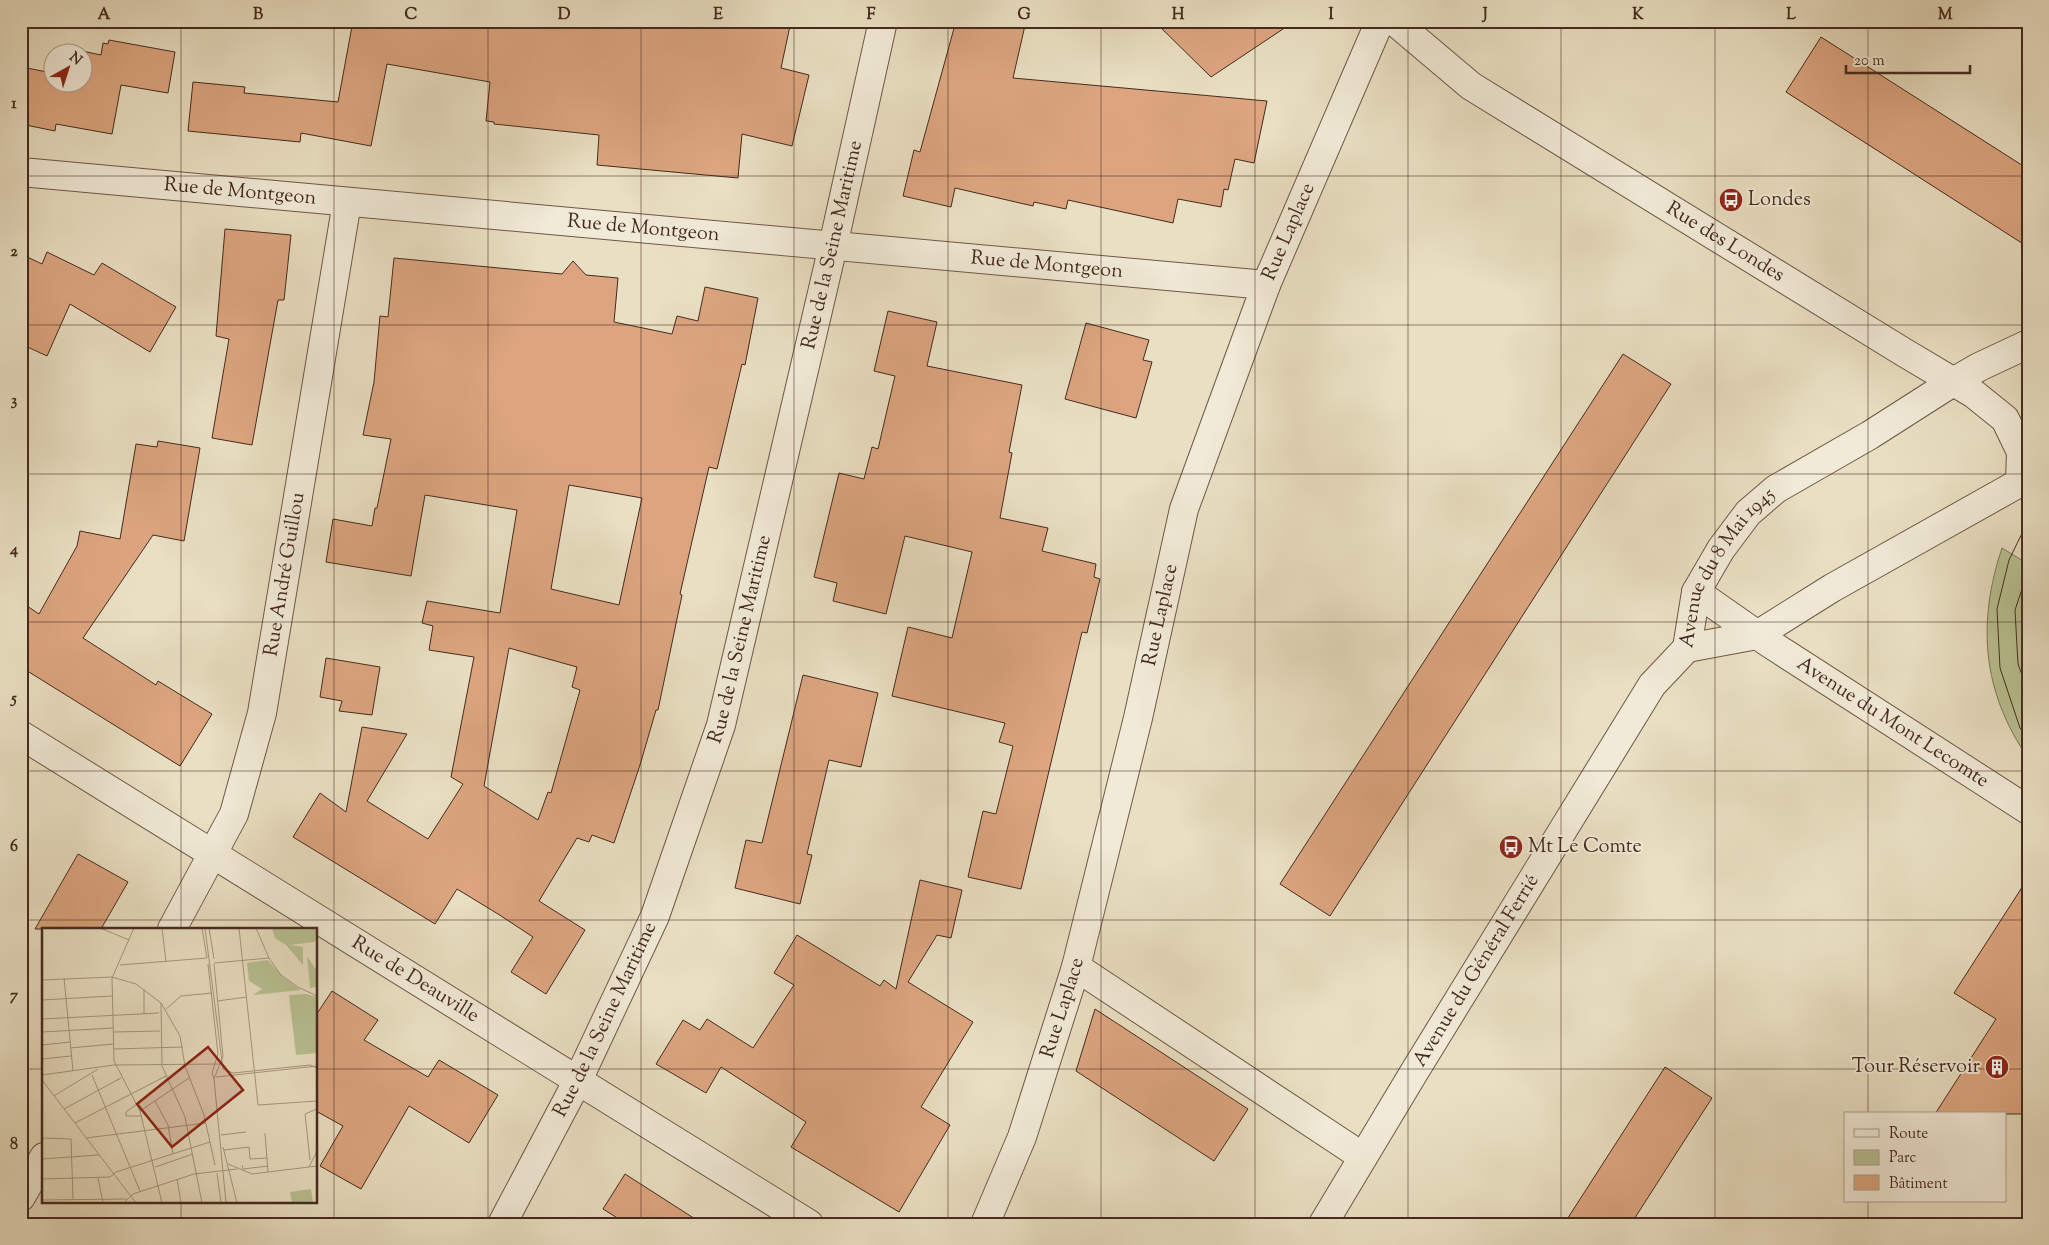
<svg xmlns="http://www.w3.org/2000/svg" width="2049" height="1245" font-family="'Sorts Mill Goudy',serif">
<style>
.green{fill:#b8c192;stroke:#7e7658}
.building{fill:#dca57f;stroke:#452a1f;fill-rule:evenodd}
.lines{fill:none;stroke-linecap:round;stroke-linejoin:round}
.minor-casing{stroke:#6e5748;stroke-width:30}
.minor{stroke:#f1ead7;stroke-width:28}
.tram{stroke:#452a1f;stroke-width:1}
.grid{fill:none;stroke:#452a1f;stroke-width:1;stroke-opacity:0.55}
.labels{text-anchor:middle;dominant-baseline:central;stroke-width:4;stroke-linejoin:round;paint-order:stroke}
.street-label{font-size:20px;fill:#452a1f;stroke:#f1ead7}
.poi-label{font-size:20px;fill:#452a1f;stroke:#f1ead7;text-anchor:start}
.inset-road{fill:none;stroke:#a79781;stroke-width:1}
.view{fill:#8f2418;fill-opacity:0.15;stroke:#8f2418;stroke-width:2.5}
.inset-edge{fill:none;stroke:#452a1f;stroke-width:2.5}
.neatline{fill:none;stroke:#452a1f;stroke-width:2}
.grid-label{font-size:16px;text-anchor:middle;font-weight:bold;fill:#452a1f}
</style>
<rect width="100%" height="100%" fill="#e9dfc2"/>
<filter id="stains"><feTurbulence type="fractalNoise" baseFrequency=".004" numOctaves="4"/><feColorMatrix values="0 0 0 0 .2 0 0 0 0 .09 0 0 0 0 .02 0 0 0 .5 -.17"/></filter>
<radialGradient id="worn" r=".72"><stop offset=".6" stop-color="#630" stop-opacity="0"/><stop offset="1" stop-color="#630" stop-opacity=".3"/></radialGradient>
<path class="green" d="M 2002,548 L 2028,564 L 2026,635 L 2028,758 C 1982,691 1977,623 2002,548 Z"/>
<path class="building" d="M 353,21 L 791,21 L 781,68 L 809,75 L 792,146 L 742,134 L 738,178 L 597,165 L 599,135 L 494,124 L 494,122 L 486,121 L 490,82 L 387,64 L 371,146 L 301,133 L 300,142 L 188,131 L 193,82 L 245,87 L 244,93 L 338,102 Z
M 956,21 L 1026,21 L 1013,78 L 1267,101 L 1254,163 L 1235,159 L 1228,190 L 1224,189 L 1221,207 L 1178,199 L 1173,223 L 1068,200 L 1066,209 L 1034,202 L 1033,206 L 955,188 L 951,207 L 903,196 L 914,150 L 920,152 Z
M 1154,21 L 1295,21 L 1211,77 Z
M 1821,37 L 2028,169 L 2028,247 L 1786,92 Z
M 109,40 L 175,52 L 168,93 L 121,85 L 112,134 L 56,124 L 55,131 L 21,124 L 21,99 L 27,68 L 52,73 L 52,82 L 82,82 L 82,51 L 101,55 L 103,43 L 108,44 Z
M 225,229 L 291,235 L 284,300 L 278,300 L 252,445 L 212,438 L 229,339 L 216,336 Z
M 47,252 L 94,275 L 102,263 L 176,307 L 150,352 L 70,304 L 47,356 L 21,344 L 21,254 L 42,264 Z
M 394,258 L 562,274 L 573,261 L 586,275 L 618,278 L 614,322 L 672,334 L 677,316 L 698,321 L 705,287 L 758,298 L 745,365 L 742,364 L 717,469 L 709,467 L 680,594 L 682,595 L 658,710 L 656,710 L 640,765 L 614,843 L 592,835 L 589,842 L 577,838 L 539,901 L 585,930 L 546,994 L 511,972 L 533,937 L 498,914 L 457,889 L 435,924 L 293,837 L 320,793 L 346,812 L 362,727 L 407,734 L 367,801 L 428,839 L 463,784 L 451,777 L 474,657 L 429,650 L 433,626 L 422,623 L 427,601 L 500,613 L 517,510 L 425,495 L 411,576 L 326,562 L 333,519 L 372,526 L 375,508 L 377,508 L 391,439 L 363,435 L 374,382 L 380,316 L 388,317 ZM 569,485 L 642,498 L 619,605 L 551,589 ZM 509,648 L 577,667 L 572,687 L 580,690 L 551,793 L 548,792 L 538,820 L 484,786 Z
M 888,311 L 937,322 L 927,366 L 1022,385 L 1009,452 L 1012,453 L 1000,518 L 1048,528 L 1042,551 L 1096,564 L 1094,577 L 1100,579 L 1087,633 L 1082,632 L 1021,889 L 968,877 L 983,811 L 996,814 L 1013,746 L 999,742 L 1005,723 L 892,696 L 908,627 L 952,638 L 972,552 L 905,536 L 886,614 L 833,601 L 837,583 L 814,577 L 839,473 L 864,479 L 872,447 L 878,449 L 895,376 L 874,371 Z
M 1086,323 L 1149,340 L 1143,360 L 1152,362 L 1136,418 L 1065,399 Z
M 1623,354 L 1671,384 L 1330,916 L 1280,884 Z
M 158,441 L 200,448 L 184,541 L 153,535 L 83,638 L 156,685 L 158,681 L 212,714 L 180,766 L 21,667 L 21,602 L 39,614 L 77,546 L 80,531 L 120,539 L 136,444 L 157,447 Z
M 326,658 L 380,667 L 372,715 L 339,711 L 342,701 L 320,697 Z
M 803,675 L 878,693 L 861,767 L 829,760 L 807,854 L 812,855 L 800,904 L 735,888 L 746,840 L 762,843 Z
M 78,854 L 128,882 L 101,929 L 35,929 Z
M 2028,878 L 2028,1114 L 1935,1114 L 1996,1019 L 1954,993 Z
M 920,880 L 962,890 L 951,938 L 937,935 L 908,982 L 973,1022 L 921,1107 L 950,1125 L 899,1212 L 791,1147 L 806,1122 L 721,1067 L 706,1093 L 656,1064 L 683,1020 L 700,1030 L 707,1019 L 753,1048 L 794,985 L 774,973 L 797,935 L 880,986 L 884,980 L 896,989 Z
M 332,991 L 378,1020 L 364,1040 L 428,1077 L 439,1060 L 498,1095 L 469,1143 L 409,1106 L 361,1189 L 320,1166 L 343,1126 L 316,1111 L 316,1015 Z
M 1095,1009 L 1248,1109 L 1214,1161 L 1076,1071 Z
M 1665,1067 L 1712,1098 L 1679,1149 L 1631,1224 L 1564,1224 Z
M 625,1174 L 703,1224 L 627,1224 L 603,1209 Z"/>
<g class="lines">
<g class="minor-casing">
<g id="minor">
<path id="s1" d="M 1394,21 L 1471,86 L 1905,353 L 1974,394 L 2005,419 L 2021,452 L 2020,483"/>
<path id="s2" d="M 21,172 L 1266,285"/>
<path id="s3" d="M 1696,592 L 1769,643 L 2028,810"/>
<path id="s4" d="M 1687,648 L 1696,592 L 1721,549 L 1748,513 L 1776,489 L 1870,435 L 1953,382 L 1979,367 L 2028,344"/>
<path d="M 1687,648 L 1757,635 L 1832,588 L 2028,478"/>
<path id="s5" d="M 21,735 L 809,1224"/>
<path id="s6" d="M 172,929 L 234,814 L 262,713 L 347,202"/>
<path d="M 1076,967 L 1363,1157"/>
<path d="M 21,1197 L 44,1157"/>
<path id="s7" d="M 502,1224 L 578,1080 L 655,916 L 721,725 L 833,246 L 883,21"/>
<path id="s8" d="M 985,1224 L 1022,1137 L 1076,967 L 1138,718 L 1184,509 L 1266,285 L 1380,21"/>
<path id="s9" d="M 1323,1224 L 1413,1074 L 1652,685 L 1687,648"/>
</g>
</g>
<use href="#minor" class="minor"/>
<path class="tram" d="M 2028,521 L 2009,560 L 1997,609 L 2000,668 L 2020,728 L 2028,738
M 2028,571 L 2015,610 L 2018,664 L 2028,691"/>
</g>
<path class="grid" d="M 181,21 L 181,929M 334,21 L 334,1224M 488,21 L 488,1224M 641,21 L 641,1224M 794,21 L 794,1224M 948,21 L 948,1224M 1101,21 L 1101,1224M 1255,21 L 1255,1224M 1408,21 L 1408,1224M 1561,21 L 1561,1224M 1715,21 L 1715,1224M 1868,21 L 1868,1114M 21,176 L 2028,176M 21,325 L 2028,325M 21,474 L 2028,474M 21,622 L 2028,622M 21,771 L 2028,771M 21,920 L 2028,920M 21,1069 L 44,1069M 316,1069 L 2028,1069M 181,1201 L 181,1224M 1868,1201 L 1868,1224"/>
<defs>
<g id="bus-disc" transform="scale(1.25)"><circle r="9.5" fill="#8f2418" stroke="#f1ead7"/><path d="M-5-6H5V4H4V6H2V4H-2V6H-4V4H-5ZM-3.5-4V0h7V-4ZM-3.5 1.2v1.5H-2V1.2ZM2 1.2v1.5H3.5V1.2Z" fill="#fff"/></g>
<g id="building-disc" transform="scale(1.25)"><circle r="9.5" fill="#8f2418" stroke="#f1ead7"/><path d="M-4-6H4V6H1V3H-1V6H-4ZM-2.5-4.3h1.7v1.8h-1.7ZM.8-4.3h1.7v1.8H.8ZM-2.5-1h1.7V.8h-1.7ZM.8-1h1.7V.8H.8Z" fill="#fff"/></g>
</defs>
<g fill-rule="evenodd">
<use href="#bus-disc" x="1731" y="200"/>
<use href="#bus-disc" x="1511" y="847"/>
<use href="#building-disc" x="1997" y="1067"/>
</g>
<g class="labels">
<g class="street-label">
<text stroke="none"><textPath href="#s2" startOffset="220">Rue de Montgeon</textPath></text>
<text stroke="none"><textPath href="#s2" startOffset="625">Rue de Montgeon</textPath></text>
<text stroke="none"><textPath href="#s8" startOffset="1040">Rue Laplace</textPath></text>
<text stroke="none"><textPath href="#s1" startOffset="399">Rue des Londes</textPath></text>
<text stroke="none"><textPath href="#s7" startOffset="1039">Rue de la Seine Maritime</textPath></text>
<text stroke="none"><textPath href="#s2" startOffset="1030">Rue de Montgeon</textPath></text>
<text stroke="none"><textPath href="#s4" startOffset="92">Avenue du 8 Mai 1945</textPath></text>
<text stroke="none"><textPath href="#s6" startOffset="376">Rue André Guillou</textPath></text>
<text stroke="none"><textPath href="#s8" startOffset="635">Rue Laplace</textPath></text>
<text stroke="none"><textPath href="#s7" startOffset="634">Rue de la Seine Maritime</textPath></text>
<text stroke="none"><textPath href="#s3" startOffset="236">Avenue du Mont Lecomte</textPath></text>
<text stroke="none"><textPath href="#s9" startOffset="296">Avenue du Général Ferrié</textPath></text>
<text stroke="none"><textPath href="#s5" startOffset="464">Rue de Deauville</textPath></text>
<text stroke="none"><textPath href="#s8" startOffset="230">Rue Laplace</textPath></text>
<text stroke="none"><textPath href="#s7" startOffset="229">Rue de la Seine Maritime</textPath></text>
</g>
<g class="poi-label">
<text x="1748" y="200">Londes</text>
<text x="1528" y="847">Mt Le Comte</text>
<text x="1980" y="1067" text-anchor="end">Tour Réservoir</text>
</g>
</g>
<g transform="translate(42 928)">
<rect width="275" height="275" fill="#e9dfc2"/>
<path d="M 230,0 L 275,0 L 275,11 L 272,14 L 248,17 L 261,19 L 261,37 L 244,17 L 233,10 ZM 265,28 L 275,43 L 275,59 L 268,60 ZM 226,32 L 242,50 L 259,62 L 211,67 L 220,61 L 207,53 L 205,35 ZM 264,66 L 275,69 L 275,125 L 254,127 L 247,67 ZM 269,261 L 271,275 L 250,275 L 248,264 Z" fill="#b8c192"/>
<path class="inset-road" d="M 58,0 L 87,12M 92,0 L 70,50 L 72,133 L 98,183 L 120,275M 120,0 L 124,34M 163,0 L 181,141 L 191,145 L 268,137 L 275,140M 167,0 L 172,31M 197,0 L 216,177 L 275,173M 214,0 L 227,30 L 239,47 L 256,59 L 275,68M 172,35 L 227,30M 166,36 L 176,126 L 170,145 L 172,151M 78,37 L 165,30 L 160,0M 22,50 L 31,143M 0,52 L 70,49 L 94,56 L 119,75 L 138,108 L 143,138 L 162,187 L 173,237M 0,72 L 70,68M 175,73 L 205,69M 119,75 L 120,138 L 143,189 L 160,275M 124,81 L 139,68 L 170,65M 102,86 L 102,61M 0,91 L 117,85M 0,104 L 71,100M 71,104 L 118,103M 0,117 L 28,114M 28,120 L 71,116M 71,121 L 141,119M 0,131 L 29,128M 0,147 L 72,137 L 178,136M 50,147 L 98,263M 174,149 L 275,138M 172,151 L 184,275M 172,151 L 181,128 L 172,36M 0,152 L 94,275M 12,168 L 56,141M 113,173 L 126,197 L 131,226M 94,177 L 84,184 L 84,188 L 99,188M 22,181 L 79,150M 98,183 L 147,150M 33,195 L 124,148M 223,205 L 226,244M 179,207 L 204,204M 0,210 L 29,211 L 31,271M 44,210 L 164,195M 181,219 L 195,275M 182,222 L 207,219 L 208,231 L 225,230M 0,231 L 57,227M 268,232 L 263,186 L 275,181M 186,236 L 210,246 L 275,238M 200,237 L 201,241 L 226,238M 113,239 L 151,226M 267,239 L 275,223M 175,245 L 179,275M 56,250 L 61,275M 0,251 L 68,249 L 74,244 L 168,214M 135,251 L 139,275M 0,272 L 85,271M 82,275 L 91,266 L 152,246 L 195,241"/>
<path class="view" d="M 166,119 L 201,162 L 130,219 L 95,176 Z"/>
<rect width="275" height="275" class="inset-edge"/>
</g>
<rect width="2049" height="1245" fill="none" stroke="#e9dfc2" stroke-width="55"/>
<rect x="1844" y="1112" width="162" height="90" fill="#f1ead7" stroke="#ac9d8d"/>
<rect x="1854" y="1129" width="25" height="8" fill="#f1ead7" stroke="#ac9d8d"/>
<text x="1889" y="1138" font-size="15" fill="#452a1f">Route</text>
<rect x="1854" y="1150" width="25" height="15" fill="#b8c192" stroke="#ac9d8d"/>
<text x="1889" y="1162" font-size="15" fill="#452a1f">Parc</text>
<rect x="1854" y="1175" width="25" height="15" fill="#dca57f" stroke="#ac9d8d"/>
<text x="1889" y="1188" font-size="15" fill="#452a1f">Bâtiment</text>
<g transform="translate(68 68) rotate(39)"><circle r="24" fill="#f1ead7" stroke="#ac9d8d"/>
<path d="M0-4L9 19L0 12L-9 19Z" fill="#8f2418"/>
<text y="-8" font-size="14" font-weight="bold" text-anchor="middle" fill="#452a1f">N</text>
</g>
<path d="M1846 65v8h124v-8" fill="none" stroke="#452a1f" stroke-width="2.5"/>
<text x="1854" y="65" font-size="15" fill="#452a1f" stroke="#f1ead7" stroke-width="4" paint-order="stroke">20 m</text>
<rect x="28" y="28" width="1994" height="1190" class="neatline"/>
<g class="grid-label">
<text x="104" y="19">A</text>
<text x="258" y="19">B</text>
<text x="411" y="19">C</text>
<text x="564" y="19">D</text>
<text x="718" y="19">E</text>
<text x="871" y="19">F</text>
<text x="1024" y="19">G</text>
<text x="1178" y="19">H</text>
<text x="1331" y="19">I</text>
<text x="1485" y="19">J</text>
<text x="1638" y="19">K</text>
<text x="1791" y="19">L</text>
<text x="1945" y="19">M</text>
<text x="14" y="108">1</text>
<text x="14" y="256">2</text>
<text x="14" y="405">3</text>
<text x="14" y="554">4</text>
<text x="14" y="703">5</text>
<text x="14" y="851">6</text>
<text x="14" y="1000">7</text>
<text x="14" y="1149">8</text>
</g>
<rect width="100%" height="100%" filter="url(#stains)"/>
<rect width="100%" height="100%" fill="url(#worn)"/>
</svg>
